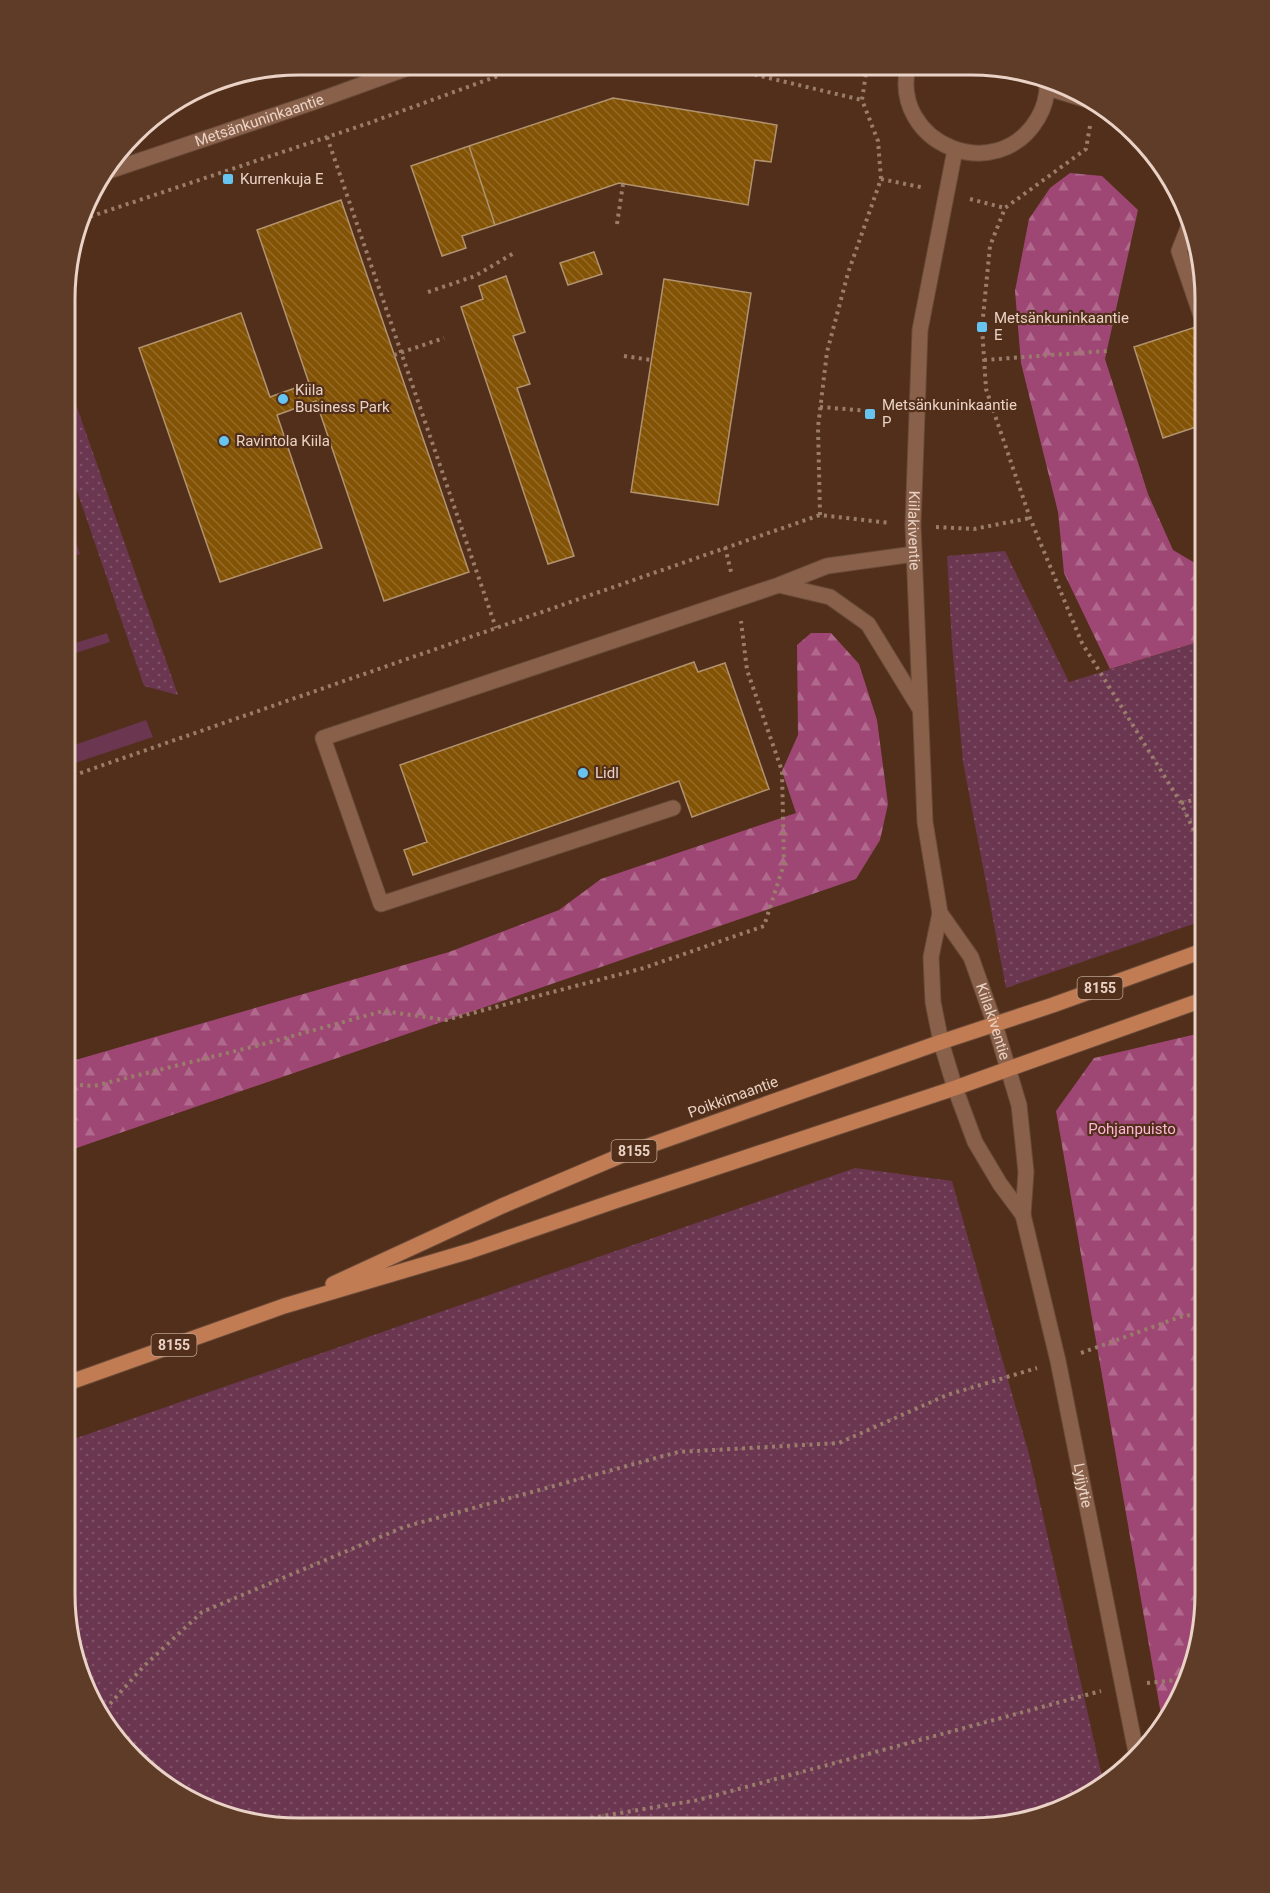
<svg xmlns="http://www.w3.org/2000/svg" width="1270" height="1893" font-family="Roboto,sans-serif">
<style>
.grass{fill:url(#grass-dots)}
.forest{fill:url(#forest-firs)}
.green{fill:#6a3650}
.building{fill:url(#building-back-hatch);stroke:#b29370;stroke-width:1.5}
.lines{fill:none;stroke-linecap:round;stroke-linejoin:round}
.service-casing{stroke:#694b39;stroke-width:17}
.minor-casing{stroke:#694b39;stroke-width:17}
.tertiary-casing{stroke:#694b39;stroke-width:17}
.primary-casing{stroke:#694b39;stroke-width:17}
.path{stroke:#9a7c6b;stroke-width:4;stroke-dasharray:3 4.5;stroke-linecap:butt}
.service{stroke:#89614b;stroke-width:15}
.minor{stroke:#89614b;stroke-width:15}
.tertiary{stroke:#89614b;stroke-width:15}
.primary{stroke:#c27c54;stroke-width:15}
.poi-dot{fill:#66c4ef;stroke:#522f1a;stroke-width:2}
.labels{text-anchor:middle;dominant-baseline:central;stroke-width:4.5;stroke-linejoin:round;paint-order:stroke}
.shield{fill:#522f1a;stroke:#bca292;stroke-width:1.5}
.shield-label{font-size:14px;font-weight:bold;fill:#ead3c6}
.street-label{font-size:15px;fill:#ead3c6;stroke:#522f1a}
.poi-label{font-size:15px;fill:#ead3c6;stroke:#522f1a;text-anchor:start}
.park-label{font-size:15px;fill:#ffb6d8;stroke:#522f1a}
.rim{fill:none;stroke:#ead3c6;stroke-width:3}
</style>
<defs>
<pattern id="grass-dots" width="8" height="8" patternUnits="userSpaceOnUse" patternTransform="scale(1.5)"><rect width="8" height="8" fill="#6a3650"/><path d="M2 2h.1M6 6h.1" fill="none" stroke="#7f5268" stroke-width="1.8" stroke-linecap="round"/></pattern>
<pattern id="forest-firs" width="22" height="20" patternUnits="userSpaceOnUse" patternTransform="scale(1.5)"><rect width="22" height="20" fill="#9e4774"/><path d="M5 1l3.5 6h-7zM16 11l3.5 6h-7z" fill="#b0698c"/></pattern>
<pattern id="building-back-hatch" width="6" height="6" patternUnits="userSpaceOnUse" patternTransform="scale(1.5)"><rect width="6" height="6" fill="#825205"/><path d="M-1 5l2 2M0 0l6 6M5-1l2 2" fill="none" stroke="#946a28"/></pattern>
</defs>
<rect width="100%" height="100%" fill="#522f1a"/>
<path class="grass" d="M 66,376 L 178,695 L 144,686 L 66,459 Z
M 1005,551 L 1069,682 L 1205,640 L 1205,920 L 1006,988 L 963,762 L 952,644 L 947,556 Z
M 855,1168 L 952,1181 L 1029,1454 L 1104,1785 L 1061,1811 L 971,1828 L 269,1827 L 210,1811 L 157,1780 L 113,1737 L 82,1684 L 65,1594 L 65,1442 Z"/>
<path class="forest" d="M 1070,173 L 1102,176 L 1138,210 L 1105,359 L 1148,494 L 1173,550 L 1205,569 L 1205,640 L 1110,669 L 1064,573 L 1058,512 L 1021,363 L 1015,291 L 1029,219 L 1050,188 Z
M 811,633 L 831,633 L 859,664 L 877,720 L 888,804 L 880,840 L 856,879 L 65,1152 L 65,1063 L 449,952 L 559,910 L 601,879 L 796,813 L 782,771 L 798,735 L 797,645 Z
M 1205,1032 L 1205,1610 L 1193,1670 L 1163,1726 L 1056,1111 L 1094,1058 Z"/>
<path class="green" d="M 66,513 L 80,554 L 66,559 Z
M 107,633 L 110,642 L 66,656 L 66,646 Z
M 146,720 L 153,737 L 66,766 L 66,748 Z"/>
<path class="building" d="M 613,98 L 777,125 L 771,162 L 755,160 L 748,205 L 619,183 L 495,225 L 469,146 Z
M 469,146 L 495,225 L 462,236 L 466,248 L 442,256 L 411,166 Z
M 341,200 L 469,572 L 384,601 L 316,401 L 277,415 L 322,548 L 220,582 L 139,348 L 241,313 L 270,397 L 309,383 L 257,230 Z
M 594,252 L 602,274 L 568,285 L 560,263 Z
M 506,276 L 525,332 L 513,336 L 530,384 L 517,388 L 574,556 L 548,564 L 461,307 L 483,299 L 479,286 Z
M 664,279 L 751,293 L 718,505 L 631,492 Z
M 1205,324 L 1205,424 L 1163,438 L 1134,347 Z
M 694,662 L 698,672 L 725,663 L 769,789 L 692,817 L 679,781 L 413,875 L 404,850 L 427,842 L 400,765 Z"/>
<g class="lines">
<g class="service-casing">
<path id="service" d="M 1190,223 L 1179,251 L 1205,327
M 779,585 L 830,597 L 868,624 L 920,709
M 673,808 L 381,904 L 323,738 L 779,585 L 827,566 L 914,554"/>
</g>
<g class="minor-casing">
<g id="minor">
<path d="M 1048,88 L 1094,102"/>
<path id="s1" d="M 103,173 L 311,103 L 416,65"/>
</g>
</g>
<g class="tertiary-casing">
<g id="tertiary">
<path d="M 908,66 C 890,144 997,188 1038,118 C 1045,106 1048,93 1047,79"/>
<path id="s2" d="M 955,150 L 920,330 L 913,525 L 925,822 L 940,913 L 931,957 L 933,1002 L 941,1042 L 955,1088 L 975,1142 L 1000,1184 L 1023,1215"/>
<path id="s3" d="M 940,913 L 971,957 L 995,1025 L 1019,1105 L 1026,1172 L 1023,1215 L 1058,1361 L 1137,1757"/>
</g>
</g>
<g class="primary-casing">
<path id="primary" d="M 333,1284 L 502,1206 L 620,1156 L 941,1042 L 1053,1005 L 1205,950
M 65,1384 L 284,1306 L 470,1251 L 615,1201 L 955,1088 L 1205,999"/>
</g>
<path class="path" d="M 718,66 L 862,100
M 187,98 L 265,70
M 1090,126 L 1086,149 L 1005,208 L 990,246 L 982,327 L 986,389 L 1030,518 L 1082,643 L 1181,803 L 1205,854
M 327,137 L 496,628
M 881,179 L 925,188
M 970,199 L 1005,208
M 83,219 L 369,123 L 528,65
M 617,224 L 623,184
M 428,292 L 475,276 L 514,253
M 394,355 L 444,338
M 624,356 L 651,360
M 984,360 L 1107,351
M 820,407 L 870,411
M 820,515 L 818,427 L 827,352 L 848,273 L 881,179 L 878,141 L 862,100 L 867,66
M 936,527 L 974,529 L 1030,518
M 725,547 L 732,576
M 66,778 L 820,515 L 890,523
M 1181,803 L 1205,797
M 65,1084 L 94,1086 L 260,1045 L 383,1011 L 446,1020 L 644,968 L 764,926 L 784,864 L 782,771 L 747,670 L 741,621
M 1081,1353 L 1180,1317 L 1205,1312
M 1205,1561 L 1197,1512 L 1205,1470
M 1147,1683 L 1188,1679
M 100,1715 L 143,1667 L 202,1612 L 404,1527 L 678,1452 L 839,1443 L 947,1395 L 1037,1368
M 435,1827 L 462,1819 L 555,1824 L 698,1800 L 1101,1691"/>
<use href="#service" class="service"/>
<use href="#minor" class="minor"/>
<use href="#tertiary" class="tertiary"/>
<use href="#primary" class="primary"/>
</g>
<g class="poi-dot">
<rect x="222" y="173" width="12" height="12" rx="3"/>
<rect x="976" y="321" width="12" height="12" rx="3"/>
<circle cx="283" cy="399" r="6"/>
<rect x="864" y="408" width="12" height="12" rx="3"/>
<circle cx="224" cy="441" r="6"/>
<circle cx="583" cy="773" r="6"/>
</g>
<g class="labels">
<g class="shield">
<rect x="1077.5" y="977" width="45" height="22" rx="4.5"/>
<rect x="611.5" y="1140" width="45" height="22" rx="4.5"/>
<rect x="151.5" y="1334" width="45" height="22" rx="4.5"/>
</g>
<g class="shield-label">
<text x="1100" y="988">8155</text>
<text x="634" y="1151">8155</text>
<text x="174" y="1345">8155</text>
</g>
<g class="street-label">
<text stroke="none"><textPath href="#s1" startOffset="165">Metsänkuninkaantie</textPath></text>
<text stroke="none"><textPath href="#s2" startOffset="384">Kiilakiventie</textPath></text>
<text stroke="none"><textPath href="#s3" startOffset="122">Kiilakiventie</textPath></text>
<text transform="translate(733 1097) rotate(-20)">Poikkimaantie</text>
<text stroke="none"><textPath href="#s3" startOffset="597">Lyijytie</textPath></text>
</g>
<g class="poi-label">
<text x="240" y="179">Kurrenkuja E</text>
<text x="994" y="318">Metsänkuninkaantie<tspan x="994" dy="17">E</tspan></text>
<text x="295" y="390">Kiila<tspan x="295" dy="17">Business Park</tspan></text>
<text x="882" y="405">Metsänkuninkaantie<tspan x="882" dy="17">P</tspan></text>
<text x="236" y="441">Ravintola Kiila</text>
<text x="595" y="773">Lidl</text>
</g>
<g class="park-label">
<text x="1132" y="1129">Pohjanpuisto</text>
</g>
</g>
<path d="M0 0H1270V1893H0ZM299 75H971A224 224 0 0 1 1195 299V1594A224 224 0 0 1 971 1818H299A224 224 0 0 1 75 1594V299A224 224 0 0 1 299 75Z" fill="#5e3c28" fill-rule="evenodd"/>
<path class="rim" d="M299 75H971A224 224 0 0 1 1195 299V1594A224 224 0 0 1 971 1818H299A224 224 0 0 1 75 1594V299A224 224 0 0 1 299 75Z"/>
</svg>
